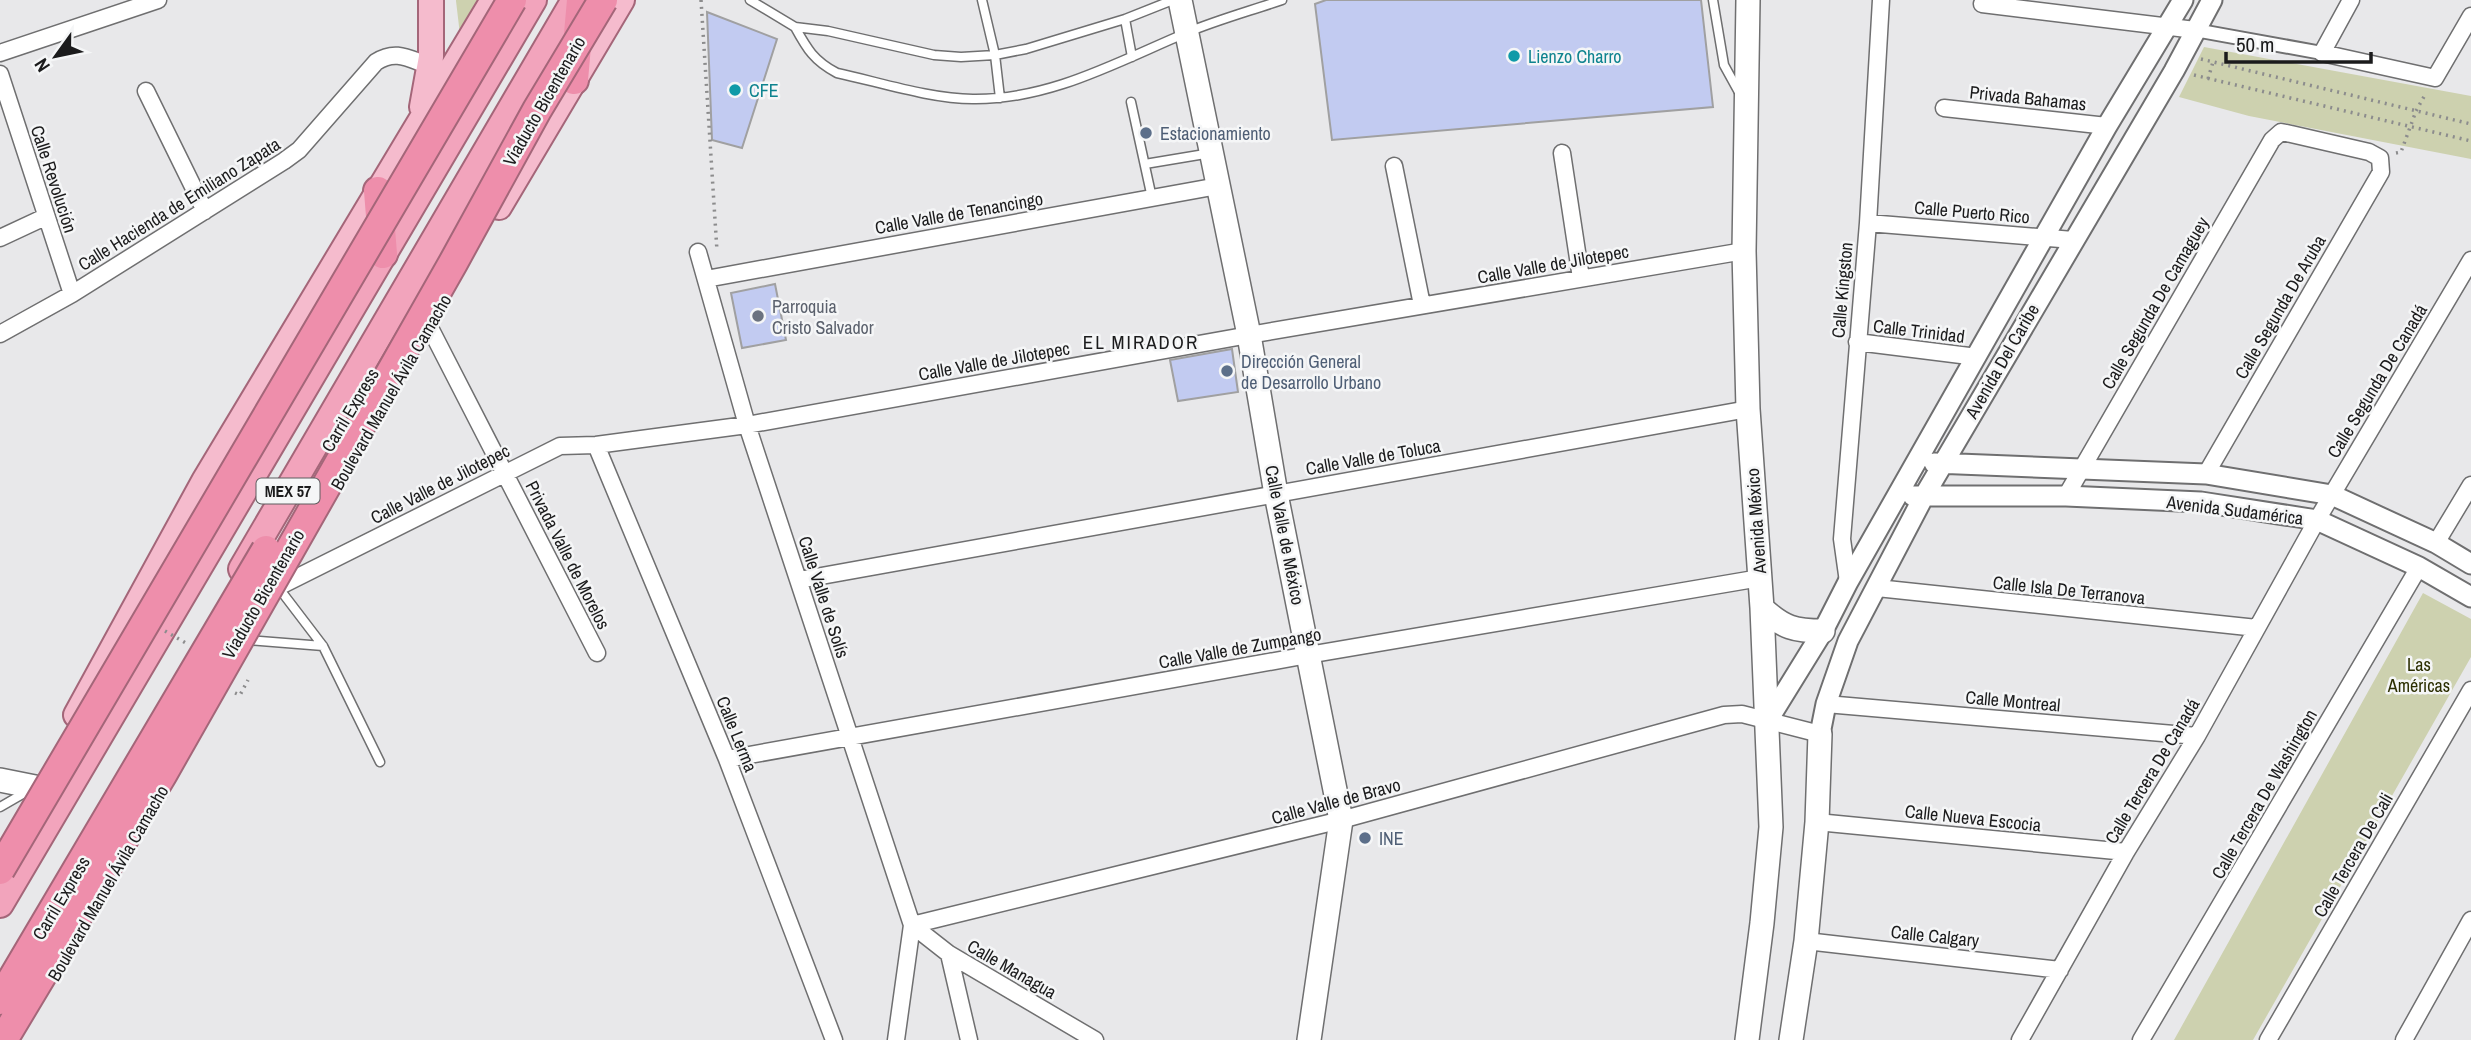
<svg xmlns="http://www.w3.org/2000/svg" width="2471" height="1040" font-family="'Archivo Narrow',sans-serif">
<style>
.green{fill:#cdd1af}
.building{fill:#c2cbf1;stroke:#a0a0a1;stroke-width:2}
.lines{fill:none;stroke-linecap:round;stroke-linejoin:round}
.service-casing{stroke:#6f6f70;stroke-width:11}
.pedestrian-casing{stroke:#6f6f70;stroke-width:16}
.minor-casing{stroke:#6f6f70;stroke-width:19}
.tertiary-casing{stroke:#6f6f70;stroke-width:23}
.secondary-casing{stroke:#6f6f70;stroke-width:26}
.primary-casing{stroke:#a46679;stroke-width:28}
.trunk-casing{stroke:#a46679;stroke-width:30}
.motorway-casing{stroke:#a46679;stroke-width:32}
.path{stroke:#8c8c8d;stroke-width:3.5;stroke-dasharray:2 5;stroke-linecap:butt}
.service{stroke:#fff;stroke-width:8}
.pedestrian{stroke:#fff;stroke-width:12}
.minor{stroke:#fff;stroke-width:16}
.tertiary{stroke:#fff;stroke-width:19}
.secondary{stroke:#fff;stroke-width:23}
.primary{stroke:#f5bbcd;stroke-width:24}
.trunk{stroke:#f2a4bc;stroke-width:26}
.motorway{stroke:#ee8eab;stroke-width:28}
.motorway-bridge-casing{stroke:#a46679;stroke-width:32;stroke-linecap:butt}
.path-bridge{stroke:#8c8c8d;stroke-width:3.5;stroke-dasharray:2 5;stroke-linecap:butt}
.motorway-bridge{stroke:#ee8eab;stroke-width:28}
.culture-dot{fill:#0f9aa8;stroke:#f5f6f7;stroke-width:2.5}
.service-dot{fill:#5c6f8a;stroke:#f5f6f7;stroke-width:2.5}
.worship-dot{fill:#6b7280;stroke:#f5f6f7;stroke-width:2.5}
.labels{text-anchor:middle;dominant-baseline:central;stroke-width:5;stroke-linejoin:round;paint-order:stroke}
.shield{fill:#f5f6f7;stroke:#5c5d5e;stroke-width:2}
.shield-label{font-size:16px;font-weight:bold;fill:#1b1b1c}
.culture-label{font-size:18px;fill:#0d838f;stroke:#f5f6f7;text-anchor:start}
.street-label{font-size:18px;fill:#1b1b1c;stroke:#f5f6f7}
.service-label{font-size:18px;fill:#4e5e75;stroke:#f5f6f7;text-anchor:start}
.worship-label{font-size:18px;fill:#5b616d;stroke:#f5f6f7;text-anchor:start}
.park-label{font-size:18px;fill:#2b2e00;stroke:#f5f6f7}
.neighbourhood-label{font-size:19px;letter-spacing:2px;fill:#1b1b1c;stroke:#f5f6f7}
</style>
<rect width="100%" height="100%" fill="#e8e8ea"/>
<path class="green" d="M 456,0 L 484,0 L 461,43 L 456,1 Z
M 2204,47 L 2471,96 L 2471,159 L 2249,116 L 2179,97 Z
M 2423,593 L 2471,619 L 2471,657 L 2253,1040 L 2174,1040 Z"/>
<path class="building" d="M 1326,0 L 1701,0 L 1713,107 L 1332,140 L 1315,4 Z
M 707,12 L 777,39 L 742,148 L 712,140 Z
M 775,284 L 786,340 L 742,348 L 731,293 Z
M 1232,349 L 1238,392 L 1178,401 L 1170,360 Z"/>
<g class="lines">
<g class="service-casing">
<path id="service" d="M 750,0 L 795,27 L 828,31 L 934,55 L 961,57 L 995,55 L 1026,49 L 1125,19 L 1173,0
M 982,0 L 995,55 L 1000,98
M 1713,0 L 1724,65 L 1740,94
M 1125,19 L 1132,57
M 795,27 C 807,49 814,61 837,73 C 879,82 931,99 973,99 C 1050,100 1117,62 1186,33 C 1217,20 1250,11 1282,0
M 1131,102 L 1152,198
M 1145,164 L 1211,153
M 278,587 L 323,646 L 380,762
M 247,640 L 323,646
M 0,807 L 26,792"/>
</g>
<g class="pedestrian-casing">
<path id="pedestrian" d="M 2195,30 L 2322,53"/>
</g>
<g class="minor-casing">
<path id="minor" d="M 2351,0 L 2322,53 L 2435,78 L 2471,16
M 1982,4 L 2195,30
M 0,53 L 158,0
M 0,74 L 72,294
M 146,91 L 205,211
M 1944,108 L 2107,126
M 1562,153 L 1581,278
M 1394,166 L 1422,305
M 1868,223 L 2073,240
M 0,238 L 45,217
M 698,252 L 747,425 L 912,925 L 896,1040
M 706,279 L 1218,186
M 429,326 L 597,653
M 0,334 L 72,294 L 284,161 L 299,150 L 376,62 C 396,49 409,59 430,66
M 1857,342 L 1977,357
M 596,445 L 727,759 L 834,1040
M 2066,496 L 2272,140 L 2281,132 L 2291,134 L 2369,152 L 2380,158 L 2381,172 L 2206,474
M 2436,543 L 2471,485
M 799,580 L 1748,409
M 1848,582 L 1842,539 L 1868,223 L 1881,0
M 278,587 L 560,446 L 596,445 L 747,425 L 1249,335 L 1744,251
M 1877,588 L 2257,628
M 1826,704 L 2197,736
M 727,759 L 1308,655 L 1760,578
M 1817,822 L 2126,852
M 912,925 L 1341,820 L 1724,715 L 1742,714 L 1820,734
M 912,925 L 949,954 L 1095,1040
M 1806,941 L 2060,970
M 949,954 L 969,1040
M 2020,1040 L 2126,852 L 2197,736 L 2317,520 L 2471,260
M 2141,1040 L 2419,567
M 2268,1040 L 2471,690
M 2404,1040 L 2471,920"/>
</g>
<g class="tertiary-casing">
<path id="tertiary" d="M 1934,463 L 2206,474 L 2332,495 L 2436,543 L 2471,564
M 1913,496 L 2066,496 L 2201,502 L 2317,520 L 2419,567 L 2471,597
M 1768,720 L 1823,631 L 1848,582 L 2107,126 L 2183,0
M 1820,734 L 1826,704 L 1848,641 L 1924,496 L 2174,71 L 2212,0"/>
</g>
<g class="secondary-casing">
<path id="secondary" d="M 1180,0 L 1249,335 L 1276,494 L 1341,820 L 1309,1040
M 1762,608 C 1783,628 1795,631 1823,631
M 0,780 L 35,787
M 1747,1040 L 1762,923 L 1771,827 L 1762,608 L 1748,409 L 1744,251 L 1748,0
M 1791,1040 L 1806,941 L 1817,822 L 1820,734"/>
</g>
<g class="primary-casing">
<path id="primary" d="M 422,107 L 431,57 L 431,0
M 499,207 L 622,0
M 76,715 L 204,481 L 493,0"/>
</g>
<g class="trunk-casing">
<path id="trunk" d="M 242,569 L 575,0
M 0,904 L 533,0"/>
</g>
<g class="motorway-casing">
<path id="motorway" d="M 574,80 L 581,0
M 378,191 L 383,254"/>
</g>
<path class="path" d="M 701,0 L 717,251
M 2201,59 L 2471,124
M 2194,75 L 2471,141
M 2208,79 L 2213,62
M 2396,153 L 2401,152 L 2416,111 L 2426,93
M 235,693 L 240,695 L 248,680"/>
<use href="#service" class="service"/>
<use href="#pedestrian" class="pedestrian"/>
<use href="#minor" class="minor"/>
<use href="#tertiary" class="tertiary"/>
<use href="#secondary" class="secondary"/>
<use href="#primary" class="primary"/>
<use href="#trunk" class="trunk"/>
<use href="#motorway" class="motorway"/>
<g class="motorway-bridge-casing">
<path id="motorway-bridge" d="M 0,870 L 512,0
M 0,1000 L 266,550
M 3,1040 L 162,775 L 453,263 L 537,110 L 603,0"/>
</g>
<path class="path-bridge" d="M 165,631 L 186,643"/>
<use href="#motorway-bridge" class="motorway-bridge"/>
</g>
<g class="culture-dot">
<circle cx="1514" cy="56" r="7"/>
<circle cx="735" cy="90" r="7"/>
</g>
<g class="service-dot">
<circle cx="1146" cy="133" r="7"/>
<circle cx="1227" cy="371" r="7"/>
<circle cx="1365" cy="838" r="7"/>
</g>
<circle class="worship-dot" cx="758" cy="316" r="7"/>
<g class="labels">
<rect class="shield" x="256.5" y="478.5" width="63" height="25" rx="5"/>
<g class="shield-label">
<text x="288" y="491">MEX 57</text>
</g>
<g class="culture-label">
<text x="1528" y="56">Lienzo Charro</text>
<text x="749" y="90">CFE</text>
</g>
<g class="street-label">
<text transform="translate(2028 98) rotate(6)">Privada Bahamas</text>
<text transform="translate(544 101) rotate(-60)">Viaducto Bicentenario</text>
<text transform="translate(54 179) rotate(72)">Calle Revolución</text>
<text transform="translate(179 204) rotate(-32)">Calle Hacienda de Emiliano Zapata</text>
<text transform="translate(1972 212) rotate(5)">Calle Puerto Rico</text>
<text transform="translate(959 213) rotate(-10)">Calle Valle de Tenancingo</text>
<text transform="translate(1553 264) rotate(-10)">Calle Valle de Jilotepec</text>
<text transform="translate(1842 290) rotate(-85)">Calle Kingston</text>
<text transform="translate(2155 303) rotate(-60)">Calle Segunda De Camaguey</text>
<text transform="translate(2280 307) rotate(-60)">Calle Segunda De Aruba</text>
<text transform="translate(1919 331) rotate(7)">Calle Trinidad</text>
<text transform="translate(994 361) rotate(-10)">Calle Valle de Jilotepec</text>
<text transform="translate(2002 361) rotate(-60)">Avenida Del Caribe</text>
<text transform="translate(2377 381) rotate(-59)">Calle Segunda De Canadá</text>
<text transform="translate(391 392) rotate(-60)">Boulevard Manuel Ávila Camacho</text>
<text transform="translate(350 410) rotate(-59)">Carril Express</text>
<text transform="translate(1373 457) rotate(-10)">Calle Valle de Toluca</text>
<text transform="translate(440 484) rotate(-27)">Calle Valle de Jilotepec</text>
<text transform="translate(2235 510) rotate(7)">Avenida Sudamérica</text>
<text transform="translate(1756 521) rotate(-94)">Avenida México</text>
<text transform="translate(1285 535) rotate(79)">Calle Valle de México</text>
<text transform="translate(568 555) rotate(63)">Privada Valle de Morelos</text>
<text transform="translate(2069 590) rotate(6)">Calle Isla De Terranova</text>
<text transform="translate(263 594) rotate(-60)">Viaducto Bicentenario</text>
<text transform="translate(824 597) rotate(72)">Calle Valle de Solís</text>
<text transform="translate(1240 648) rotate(-10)">Calle Valle de Zumpango</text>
<text transform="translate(2013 701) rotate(5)">Calle Montreal</text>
<text transform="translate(737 734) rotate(68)">Calle Lerma</text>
<text transform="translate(2152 771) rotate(-59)">Calle Tercera De Canadá</text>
<text transform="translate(2264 794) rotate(-60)">Calle Tercera De Washington</text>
<text transform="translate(1336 801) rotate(-15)">Calle Valle de Bravo</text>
<text transform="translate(1973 818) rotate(6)">Calle Nueva Escocia</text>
<text transform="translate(2353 855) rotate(-60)">Calle Tercera De Cali</text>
<text transform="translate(108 883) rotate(-60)">Boulevard Manuel Ávila Camacho</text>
<text transform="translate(61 898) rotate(-59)">Carril Express</text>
<text transform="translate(1935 936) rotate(6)">Calle Calgary</text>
<text transform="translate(1012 969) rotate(30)">Calle Managua</text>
</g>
<g class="service-label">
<text x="1160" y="133">Estacionamiento</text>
<text x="1241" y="361">Dirección General<tspan x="1241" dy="21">de Desarrollo Urbano</tspan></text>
<text x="1379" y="838">INE</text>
</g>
<g class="worship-label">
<text x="772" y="306">Parroquia<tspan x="772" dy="21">Cristo Salvador</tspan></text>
</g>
<g class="park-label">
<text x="2419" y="664">Las<tspan x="2419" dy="21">Américas</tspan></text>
</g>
<g class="neighbourhood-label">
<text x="1141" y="342">EL MIRADOR</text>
</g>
</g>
<g transform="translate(56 56) rotate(237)" stroke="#f5f6f7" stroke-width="5" paint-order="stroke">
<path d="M0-5L12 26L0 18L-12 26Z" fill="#1b1b1c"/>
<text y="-10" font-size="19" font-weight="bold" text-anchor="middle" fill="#1b1b1c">N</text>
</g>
<path d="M2226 52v10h145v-10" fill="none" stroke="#1b1b1c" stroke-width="3.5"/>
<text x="2236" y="52" font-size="21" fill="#1b1b1c" stroke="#f5f6f7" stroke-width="5" paint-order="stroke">50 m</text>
</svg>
